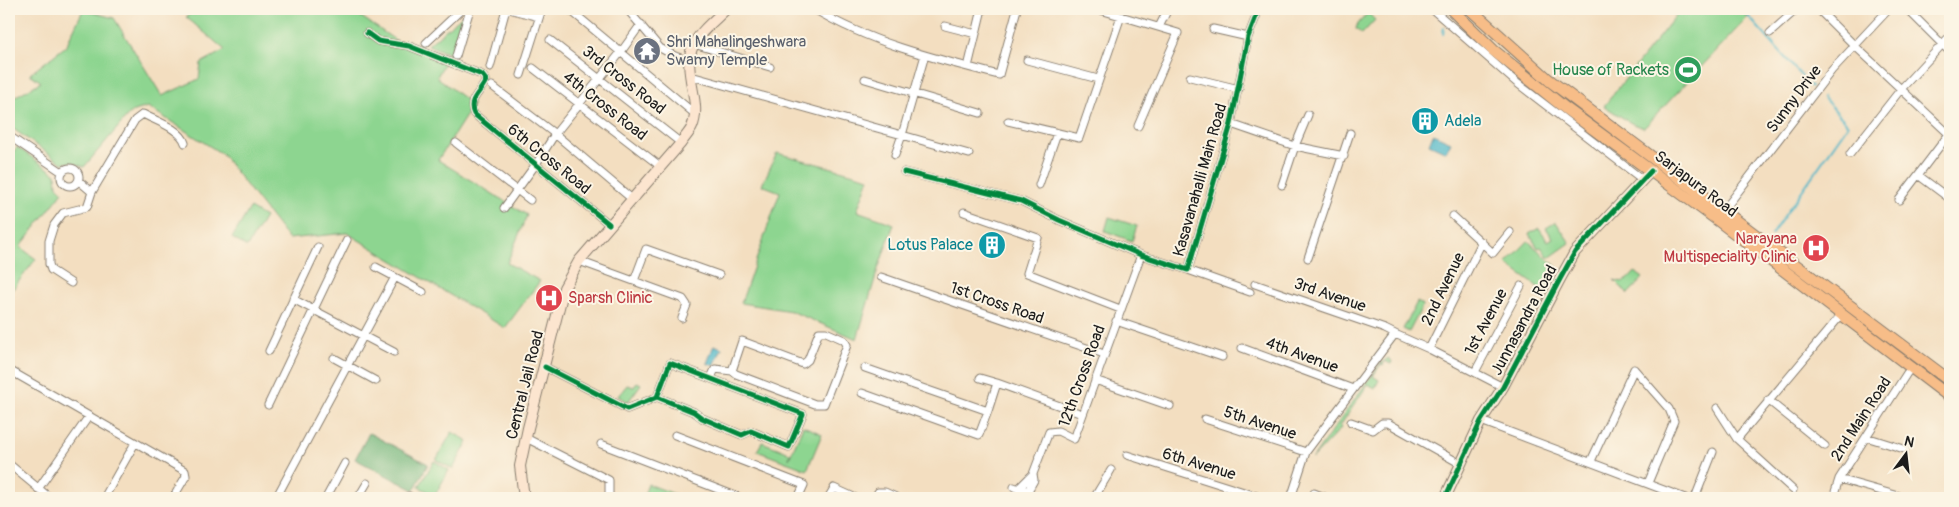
<svg xmlns="http://www.w3.org/2000/svg" width="1959" height="507" font-family="Pangolin,sans-serif">
<style>
.green{fill:#8dd590;stroke:#547856}
.forest{fill:#72b67a;stroke:#47694b}
.water{fill:#4bb6c8;stroke:#346972}
.lines{fill:none;stroke-linecap:round;stroke-linejoin:round}
.stream{stroke:#4bb6c8;stroke-width:2}
.street-casing{stroke:#887d6e;stroke-width:9}
.secondary-casing{stroke:#887d6e;stroke-width:12}
.primary-casing{stroke:#887d6e;stroke-width:13}
.street{stroke:#fff;stroke-width:7}
.secondary{stroke:#fce5cf;stroke-width:10}
.primary{stroke:#f7bd88;stroke-width:11}
.cycleway-casing{stroke:#fcf5e5;stroke-width:8}
.cycleway{stroke:#00873e;stroke-width:5}
.labels{text-anchor:middle;dominant-baseline:central;stroke-width:4;stroke-linejoin:round;paint-order:stroke}
.worship-label{font-size:16px;fill:#5b616d;stroke:#fcf5e5;text-anchor:start}
.leisure-label{font-size:16px;fill:#27864d;stroke:#fcf5e5;text-anchor:end}
.street-label{font-size:16px;fill:#1c1c1c;stroke:#fcf5e5}
.culture-label{font-size:16px;fill:#0d838f;stroke:#fcf5e5;text-anchor:start}
.health-label{font-size:16px;fill:#be3a42;stroke:#fcf5e5;text-anchor:end}
</style>
<rect width="100%" height="100%" fill="#fcf5e5"/>
<filter id="ink" filterUnits="userSpaceOnUse"><feTurbulence type="fractalNoise" baseFrequency=".02" numOctaves="2"/><feDisplacementMap in="SourceGraphic" scale="10" xChannelSelector="R" yChannelSelector="G"/><feConvolveMatrix kernelMatrix="1 2 1 2 8 2 1 2 1" color-interpolation-filters="sRGB"/></filter>
<filter id="wash" filterUnits="userSpaceOnUse"><feTurbulence type="fractalNoise" baseFrequency=".0096" numOctaves="4" result="noise"/><feDisplacementMap in="SourceGraphic" scale="20" xChannelSelector="R" yChannelSelector="G"/><feGaussianBlur stdDeviation="1.12" result="paint"/><feColorMatrix in="noise" values="0 0 0 0 0 0 0 0 0 0 0 0 0 0 0 0 0 1.4 0 .05"/><feComposite in="paint" operator="in"/></filter>
<g filter="url(#wash)">
<rect width="100%" height="100%" fill="#f3dec0"/>
<path class="green" d="M 197,9 L 350,9 L 398,42 L 448,56 L 437,77 L 473,105 L 438,160 L 527,215 L 507,263 L 540,281 L 505,328 L 347,233 L 288,239 L 222,154 L 148,107 L 131,112 L 84,167 L 72,162 L 62,163 L 9,126 L 9,100 L 41,82 L 30,74 L 66,46 L 83,10 L 114,18 L 162,96 L 199,79 L 201,63 L 225,50 L 186,17 Z
M 1681,9 L 1738,9 L 1748,17 L 1644,128 L 1631,123 L 1604,106 Z
M 1368,13 L 1375,20 L 1362,34 L 1356,29 L 1357,25 Z
M 463,15 L 450,54 L 428,45 Z
M 17,147 L 56,174 L 57,186 L 63,192 L 20,247 L 36,259 L 9,294 L 9,158 Z
M 777,153 L 869,178 L 857,211 L 894,224 L 878,269 L 857,339 L 791,311 L 741,303 L 780,192 L 762,185 Z
M 250,208 L 265,217 L 247,247 L 232,238 Z
M 1109,217 L 1137,226 L 1132,241 L 1105,231 Z
M 1556,222 L 1570,243 L 1549,258 L 1541,247 L 1538,248 L 1529,234 L 1539,228 L 1548,241 L 1553,238 L 1546,228 Z
M 1528,241 L 1557,267 L 1545,292 L 1506,264 Z
M 1635,272 L 1643,278 L 1628,294 L 1614,280 C 1625,284 1628,280 1635,272 Z
M 1417,302 L 1423,305 L 1409,332 L 1403,329 Z
M 1388,358 L 1392,361 L 1391,364 L 1385,361 L 1383,365 L 1381,364 L 1373,376 L 1379,380 L 1375,388 L 1368,384 L 1340,426 L 1342,427 L 1312,459 L 1380,364 Z
M 637,382 L 641,384 L 628,402 L 618,396 L 627,385 L 634,387 Z
M 803,426 L 822,434 L 807,470 L 757,451 L 762,442 L 790,453 L 789,459 Z
M 452,432 L 468,441 L 453,469 L 436,460 Z
M 434,461 L 449,470 L 435,495 L 419,487 Z
M 648,484 L 685,498 L 643,498 Z"/>
<path class="forest" d="M 369,433 L 428,464 L 414,490 L 355,459 Z"/>
<path class="water" d="M 1433,134 L 1451,142 L 1446,152 L 1429,144 Z
M 714,345 L 722,348 L 714,366 L 707,363 Z"/>
<g class="lines">
<path class="stream" d="M 1744,9 L 1749,17 L 1811,87
M 1443,34 L 1444,27
M 1771,235 L 1848,125 L 1823,97"/>
</g>
</g>
<g filter="url(#ink)">
<g class="lines">
<g class="street-casing">
<path id="street" d="M 509,9 L 539,17
M 569,9 L 695,114
M 627,9 L 660,48 L 675,56 L 689,61
M 814,9 C 870,43 936,59 999,75 L 1017,9
M 1097,9 L 1178,33 L 1138,126
M 1432,9 L 1517,83 L 1643,180
M 1818,9 L 1855,46 L 1950,135
M 1907,9 L 1950,52
M 945,26 L 976,34
M 1159,27 L 1168,9
M 1213,29 L 1248,37
M 367,33 L 378,41 L 409,46 L 482,75 L 486,80 C 481,93 467,99 474,114 L 609,224
M 1770,33 L 1797,9
M 550,40 L 681,143
M 426,43 L 462,9
M 694,44 L 770,67
M 456,56 L 470,9
M 1027,60 L 1098,79
M 490,67 L 506,9
M 968,67 L 982,9
M 533,68 L 660,166
M 521,75 L 542,9
M 691,76 L 902,135 L 925,55
M 1190,77 L 1239,89
M 865,79 L 980,113
M 492,86 L 555,134 L 632,199
M 1008,121 L 1079,138 L 1121,16
M 1231,124 L 1295,146 L 1344,156
M 9,136 L 62,172
M 456,143 L 530,200
M 1850,154 L 1901,89 L 1950,36
M 895,155 L 902,135 L 969,154
M61 177a9 9 0 1 1 18 0a9 9 0 1 1-18 0Z
M 904,172 L 1021,201 L 1059,220 L 1141,255 L 1188,270 L 1231,124 L 1248,37 L 1259,9
M 1918,175 L 1950,199
M 79,181 L 92,192
M 1039,185 L 1057,133
M 1282,185 L 1295,146 L 1308,115
M 1899,200 L 1949,134
M 504,208 L 536,164 L 555,134 L 621,52 L 641,24
M 1724,210 L 1832,70 L 1889,9
M 964,212 L 1038,238 L 1027,273 L 1120,309
M 1453,216 L 1493,253 L 1510,232
M 1308,258 L 1350,133
M 579,261 L 683,299 L 687,305 L 682,318
M 376,267 L 423,292
M 1188,270 L 1250,292
M 881,277 L 1104,354
M 634,281 L 646,249 L 719,275
M 71,283 L 51,270 L 49,264 L 49,241 L 54,225 L 63,213 L 87,207 L 92,192 L 135,120 L 143,114 C 156,121 181,129 185,143
M 1255,284 L 1385,329 L 1395,334
M 293,299 L 394,352
M 1116,321 L 1222,357
M 819,332 L 826,332 L 844,340 L 847,345 L 824,404 L 815,404 L 736,374 L 732,371 L 742,341 L 803,364 L 808,360 Z
M 1242,348 L 1353,389
M 1429,349 L 1482,242
M 269,351 L 318,247
M 334,358 L 376,381
M 545,367 L 627,409 L 657,397 L 694,412 L 702,418 L 742,435 L 751,431 L 789,447 L 803,414 L 670,363 L 657,397
M 865,368 L 988,411 L 997,383 L 1082,414
M 9,370 L 185,471 L 186,476 L 173,498
M 1475,372 L 1521,286
M 711,378 L 715,369 L 732,371
M 980,378 L 997,383
M 1095,380 L 1170,406
M 862,393 L 979,435 L 988,411
M 1768,400 L 1825,446
M 268,405 L 347,240
M 1717,408 L 1737,439 L 1793,490
M 1205,419 L 1306,452
M 1481,421 L 1685,498
M 1351,422 L 1373,430 L 1382,423 L 1388,423 L 1461,464
M 675,435 L 804,485 L 798,498
M 1866,437 L 1904,449
M 526,438 L 609,480 L 609,498
M 1737,439 L 1841,315
M 601,444 L 741,498
M 1127,455 L 1263,498
M 1591,461 L 1634,369 L 1669,409 L 1674,421 L 1648,483
M 9,464 L 50,498
M 1839,479 L 1899,496
M 1014,487 L 1023,491 L 1029,489 L 1034,480 L 1033,474
M 1019,488 L 1033,474 L 1049,432 L 1058,431 L 1074,439 L 1141,255
M 38,489 L 89,416
M 1314,493 L 1327,498
M 104,498 L 135,443
M 276,498 L 395,277
M 326,498 L 345,463
M 358,498 L 367,483
M 408,498 L 409,496
M 828,498 L 834,488 L 856,498
M 875,498 L 878,492 L 885,492 L 898,498
M 1094,498 L 1111,470
M 1291,498 L 1306,452 L 1395,334 L 1429,349 L 1503,387
M 1695,498 L 1713,452
M 1833,498 L 1839,479 L 1907,373 L 1913,367"/>
</g>
<g class="secondary-casing">
<path id="secondary" d="M 524,498 L 520,466 L 528,428 L 564,288 L 579,261 L 681,143 C 684,138 690,132 692,127 C 703,102 681,72 693,46 C 699,32 715,20 726,9
M 1445,498 L 1481,421 L 1503,387 L 1560,279 L 1575,252 L 1651,171"/>
</g>
<g class="primary-casing">
<path id="primary" d="M 1451,9 L 1493,50 L 1565,108 L 1719,221 L 1950,397
M 1470,9 L 1549,80 L 1950,381"/>
</g>
<use href="#street" class="street"/>
<use href="#secondary" class="secondary"/>
<use href="#primary" class="primary"/>
<g class="cycleway-casing">
<path id="cycleway" d="M 367,33 L 378,41 L 409,46 L 482,75 L 486,80 C 481,93 467,99 474,114 L 609,224
M 904,172 L 1021,201 L 1059,220 L 1141,255 L 1188,270 L 1231,124 L 1248,37 L 1259,9
M 545,367 L 627,409 L 657,397 L 694,412 L 702,418 L 742,435 L 751,431 L 789,447 L 803,414 L 670,363 L 657,397
M 1445,498 L 1481,421 L 1503,387 L 1560,279 L 1575,252 L 1651,171"/>
</g>
<use href="#cycleway" class="cycleway"/>
</g>
</g>
<defs>
<g id="temple-disc" transform="scale(1.4375)"><circle r="9.5" fill="#6b7280" stroke="#fcf5e5"/><path d="M0-6L5-2H3V0L6.5 2.5H4V6H1.5V3h-3V6H-4V2.5H-6.5L-3 0V-2H-5Z" fill="#fff"/></g>
<g id="stadium-disc" transform="scale(1.4375)"><circle r="9.5" fill="#2e9e5b" stroke="#fcf5e5"/><path d="M0-5a6.5 5 0 1 0 0 10a6.5 5 0 1 0 0-10ZM-3.5-1.8h7v3.6h-7Z" fill="#fff"/></g>
<g id="building-disc" transform="scale(1.4375)"><circle r="9.5" fill="#0f9aa8" stroke="#fcf5e5"/><path d="M-4-6H4V6H1V3H-1V6H-4ZM-2.5-4.3h1.7v1.8h-1.7ZM.8-4.3h1.7v1.8H.8ZM-2.5-1h1.7V.8h-1.7ZM.8-1h1.7V.8H.8Z" fill="#fff"/></g>
<g id="hospital-disc" transform="scale(1.4375)"><circle r="9.5" fill="#e0444e" stroke="#fcf5e5"/><path d="M-5-5h3v3.5h4V-5h3V5h-3V1.5h-4V5h-3Z" fill="#fff"/></g>
</defs>
<g fill-rule="evenodd">
<use href="#temple-disc" x="647" y="51"/>
<use href="#stadium-disc" x="1688" y="70"/>
<use href="#building-disc" x="1425" y="121"/>
<use href="#building-disc" x="992" y="245"/>
<use href="#hospital-disc" x="1816" y="248"/>
<use href="#hospital-disc" x="549" y="298"/>
</g>
<g class="labels">
<g class="worship-label">
<text x="666" y="42">Shri Mahalingeshwara<tspan x="666" dy="18">Swamy Temple</tspan></text>
</g>
<g class="leisure-label">
<text x="1669" y="70">House of Rackets</text>
</g>
<g class="street-label">
<text transform="translate(624 80) rotate(38)">3rd Cross Road</text>
<text transform="translate(1794 99) rotate(-53)">Sunny Drive</text>
<text transform="translate(605 106) rotate(38)">4th Cross Road</text>
<text transform="translate(549 159) rotate(39)">6th Cross Road</text>
<text transform="translate(1200 180) rotate(-74)">Kasavanahalli Main Road</text>
<text transform="translate(1696 184) rotate(37)">Sarjapura Road</text>
<text transform="translate(1443 289) rotate(-64)">2nd Avenue</text>
<text transform="translate(1330 295) rotate(19)">3rd Avenue</text>
<text transform="translate(997 303) rotate(19)">1st Cross Road</text>
<text transform="translate(1524 320) rotate(-62)">Junnasandra Road</text>
<text transform="translate(1486 322) rotate(-62)">1st Avenue</text>
<text transform="translate(1302 355) rotate(20)">4th Avenue</text>
<text transform="translate(1082 376) rotate(-70)">12th Cross Road</text>
<text transform="translate(525 385) rotate(-76)">Central Jail Road</text>
<text transform="translate(1861 419) rotate(-57)">2nd Main Road</text>
<text transform="translate(1260 423) rotate(18)">5th Avenue</text>
<text transform="translate(1199 464) rotate(17)">6th Avenue</text>
</g>
<g class="culture-label">
<text x="1444" y="121">Adela</text>
<text x="973" y="245" text-anchor="end">Lotus Palace</text>
</g>
<g class="health-label">
<text x="1797" y="239">Narayana<tspan x="1797" dy="18">Multispeciality Clinic</tspan></text>
<text x="568" y="298" text-anchor="start">Sparsh Clinic</text>
</g>
</g>
<rect width="1959" height="507" fill="none" stroke="#fcf5e5" stroke-width="30"/>
<g transform="translate(1906 454) rotate(15)" stroke="#fcf5e5" stroke-width="4" paint-order="stroke">
<path d="M0-4L9 19L0 12L-9 19Z" fill="#1c1c1c"/>
<text y="-8" font-size="14" font-weight="bold" text-anchor="middle" fill="#1c1c1c">N</text>
</g>
</svg>
